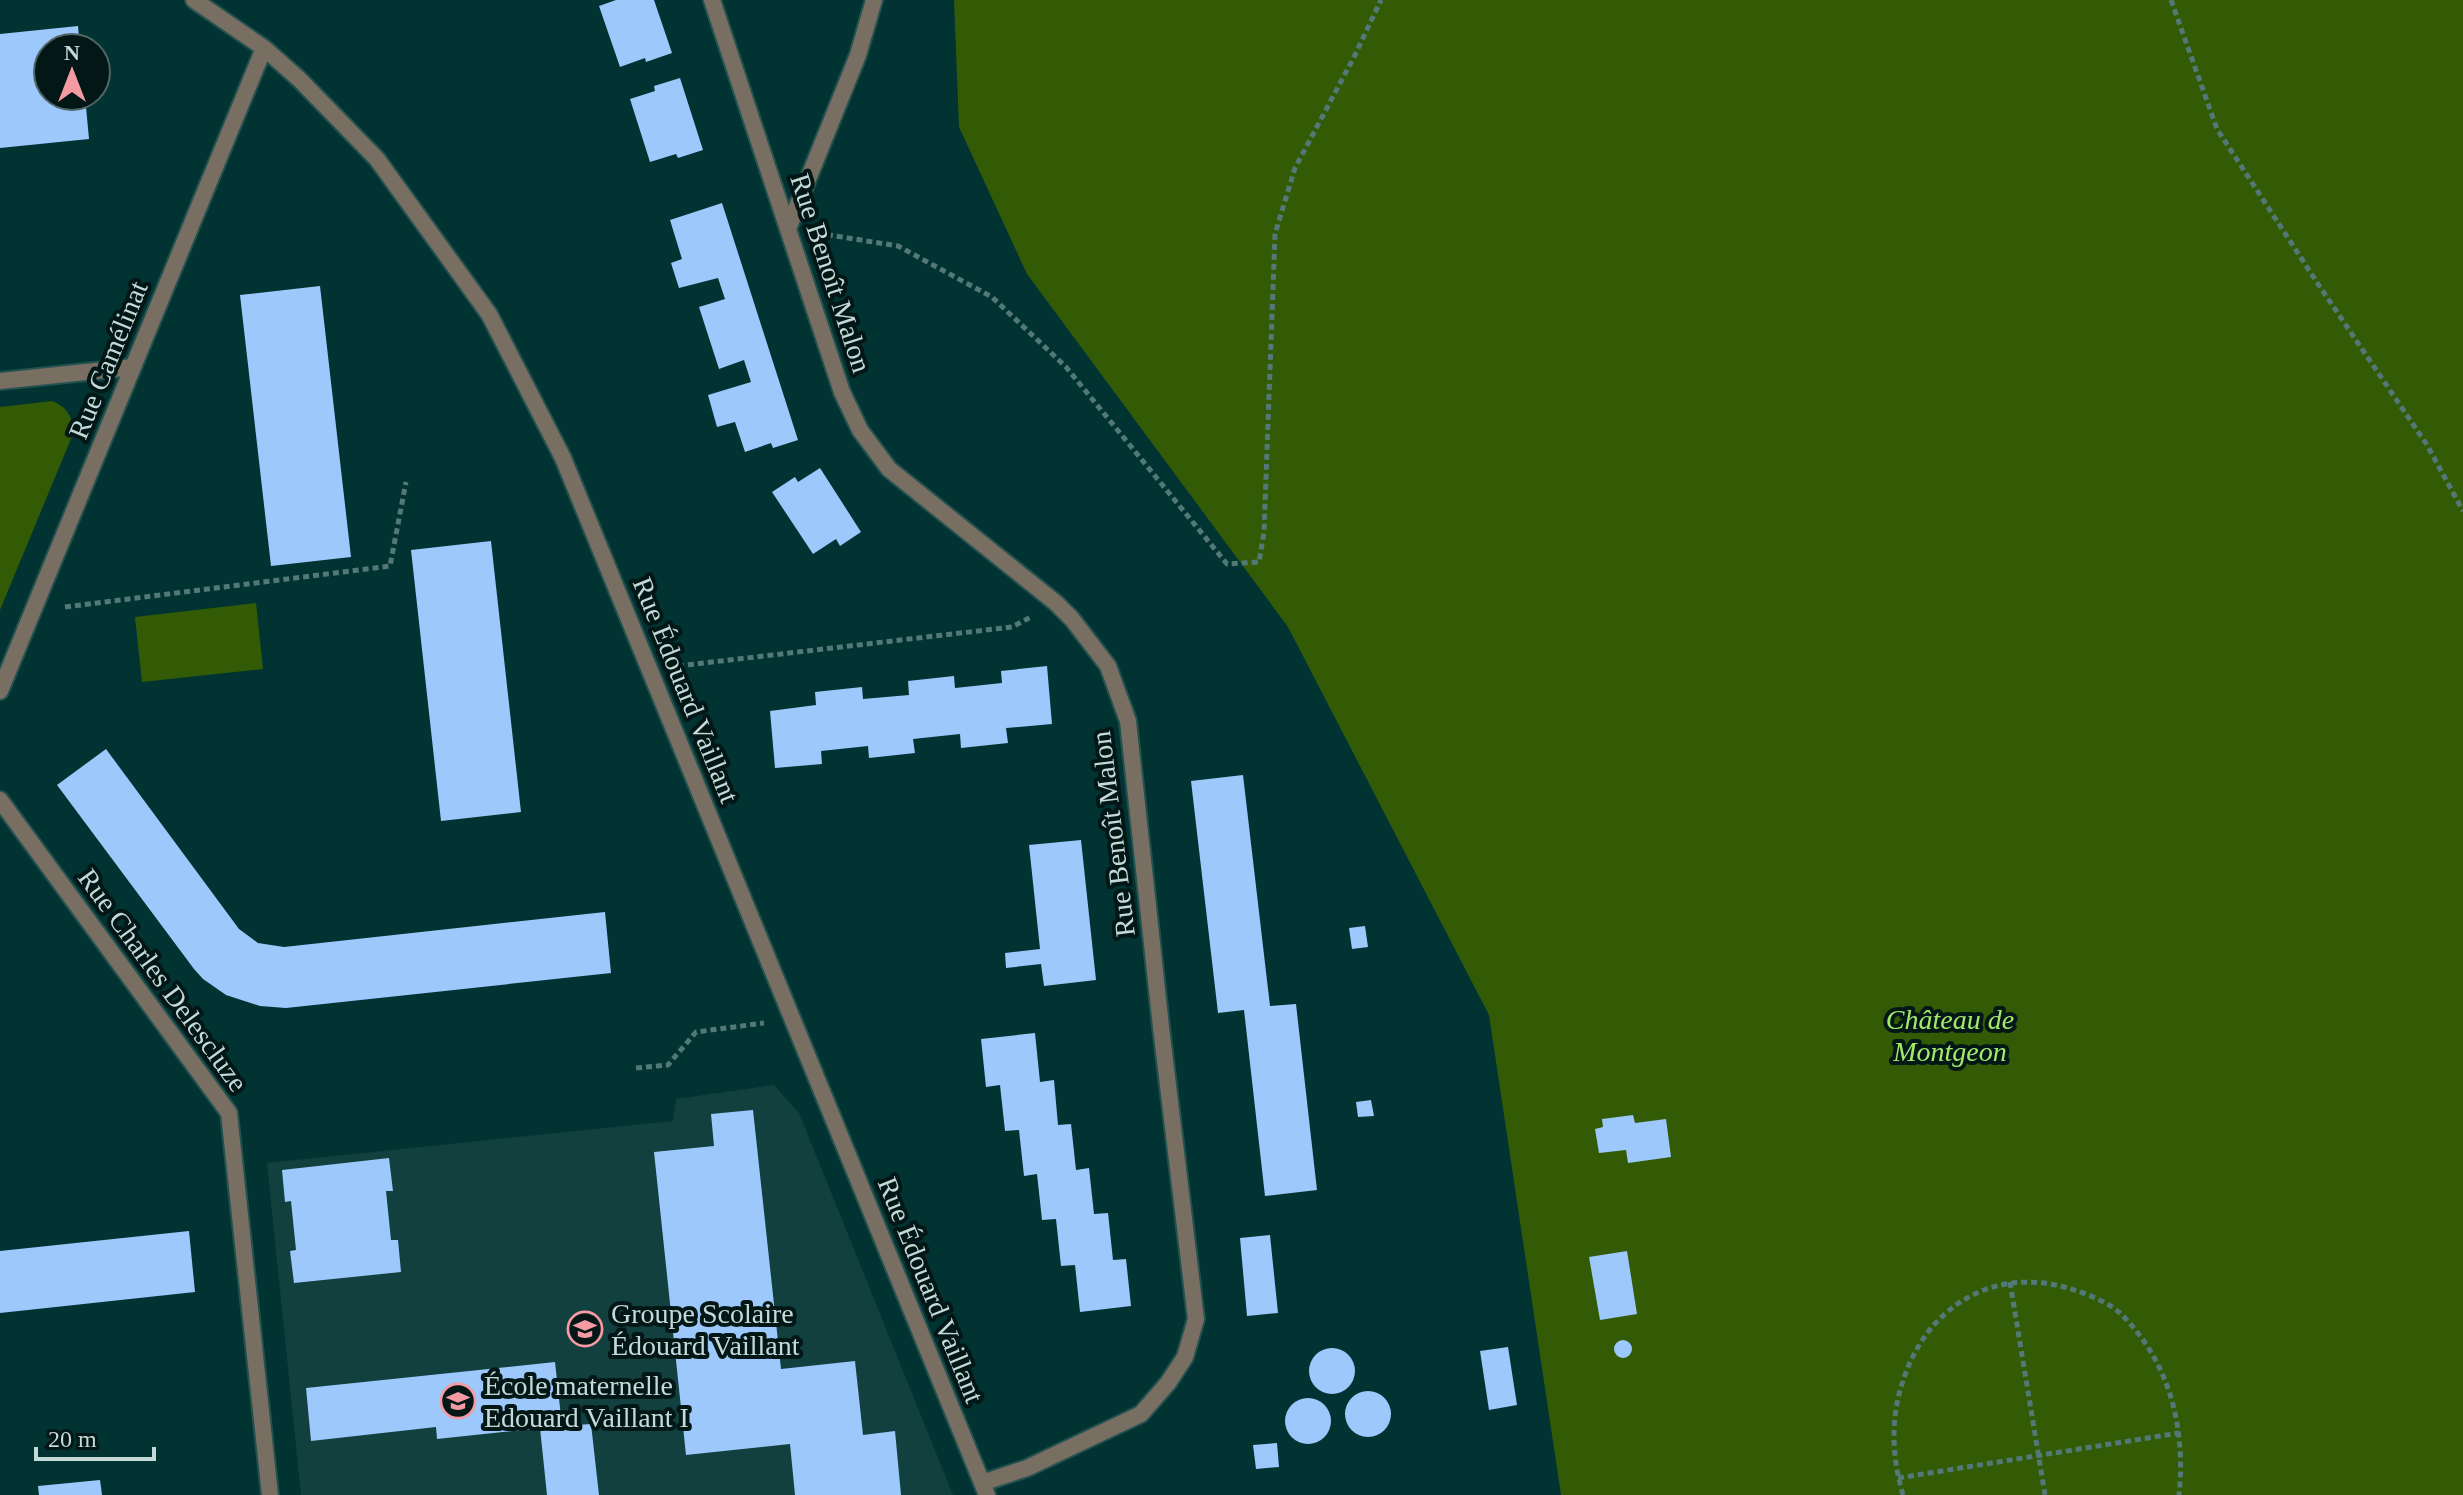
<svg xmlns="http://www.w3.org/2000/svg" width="2463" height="1495" font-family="Georgia,serif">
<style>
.built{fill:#12403f}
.green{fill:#335b06}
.building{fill:#9cc8fc}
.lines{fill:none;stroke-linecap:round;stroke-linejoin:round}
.minor-casing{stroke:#235150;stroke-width:20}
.path{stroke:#527978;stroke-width:5;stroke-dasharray:6 4;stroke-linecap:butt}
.minor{stroke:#786e61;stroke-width:16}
.labels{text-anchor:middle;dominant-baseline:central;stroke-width:8;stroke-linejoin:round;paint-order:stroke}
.street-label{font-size:28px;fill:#c3dad9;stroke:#041717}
.park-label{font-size:28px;font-style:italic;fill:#a3ea6b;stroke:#041717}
.poi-label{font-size:28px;fill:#c3dad9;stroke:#041717;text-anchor:start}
</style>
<rect width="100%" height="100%" fill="#003332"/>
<path class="built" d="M 774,1085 L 799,1113 L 953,1495 L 301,1495 L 267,1163 L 673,1121 L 676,1099 Z"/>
<path class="green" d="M 954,0 L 2463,0 L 2463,1495 L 1561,1495 L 1489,1015 L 1288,627 L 1027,274 L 959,127 Z
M 52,401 C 68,407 73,418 73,434 L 0,610 L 0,407 Z
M 256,603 L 263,669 L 142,682 L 135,617 Z"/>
<path class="building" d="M 616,0 L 654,0 L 672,53 L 646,62 L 645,58 L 620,67 L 599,6 Z
M 78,26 L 80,48 L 48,48 L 48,96 L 85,96 L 89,139 L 0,148 L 0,34 Z
M 680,78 L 703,150 L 678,158 L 676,154 L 650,162 L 630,99 L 655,91 L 654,86 Z
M 722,203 L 798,440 L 773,448 L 771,443 L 745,452 L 735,422 L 717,427 L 708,395 L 751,382 L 744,360 L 719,369 L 699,307 L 725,299 L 718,278 L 679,288 L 671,263 L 682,259 L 670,220 Z
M 320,286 L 351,557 L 271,566 L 240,295 Z
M 820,468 L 861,532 L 840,546 L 836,539 L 813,554 L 772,492 L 795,477 L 798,482 Z
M 491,541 L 521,812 L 441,821 L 411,550 Z
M 1047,666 L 1052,724 L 1006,728 L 1008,743 L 961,748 L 960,734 L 913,739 L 915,753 L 869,758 L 868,746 L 821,751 L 822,764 L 775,768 L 770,711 L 816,705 L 815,692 L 862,687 L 863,699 L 909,695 L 908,681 L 954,676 L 955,688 L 1002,683 L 1001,671 Z
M 106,749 L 239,929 L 258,943 L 284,947 L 605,912 L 611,973 L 286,1008 L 260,1006 L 226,995 L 203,979 L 194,969 L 57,785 Z
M 1243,775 L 1270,1006 L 1296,1004 L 1317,1190 L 1265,1196 L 1244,1010 L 1218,1013 L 1191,781 Z
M 1081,840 L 1096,980 L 1044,986 L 1041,964 L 1006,968 L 1005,953 L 1040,949 L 1029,845 Z
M 1365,926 L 1368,947 L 1352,949 L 1349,928 Z
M 1035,1033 L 1040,1082 L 1054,1080 L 1058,1125 L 1071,1124 L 1076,1170 L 1089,1168 L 1094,1214 L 1108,1213 L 1113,1260 L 1126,1259 L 1131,1306 L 1080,1312 L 1075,1265 L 1061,1266 L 1056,1219 L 1042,1220 L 1037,1174 L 1024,1176 L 1019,1130 L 1005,1131 L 1000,1085 L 986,1087 L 981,1039 Z
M 1371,1100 L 1374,1116 L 1358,1117 L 1356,1102 Z
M 753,1110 L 781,1369 L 855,1361 L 863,1435 L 895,1431 L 901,1495 L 795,1495 L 790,1444 L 686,1455 L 654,1152 L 714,1146 L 711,1114 Z
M 1633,1115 L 1635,1123 L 1666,1119 L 1671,1157 L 1628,1163 L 1626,1150 L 1599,1153 L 1595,1129 L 1603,1127 L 1602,1119 Z
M 389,1158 L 393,1191 L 386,1191 L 391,1240 L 398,1240 L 401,1272 L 294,1283 L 290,1251 L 296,1250 L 291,1201 L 285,1202 L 282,1170 Z
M 189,1231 L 195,1292 L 0,1313 L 0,1251 Z
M 1270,1235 L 1278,1313 L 1247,1316 L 1240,1238 Z
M 1627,1251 L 1637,1314 L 1600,1320 L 1589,1257 Z
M1614 1349a9 9 0 1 1 18 0a9 9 0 1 1-18 0Z
M 1508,1347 L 1517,1405 L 1489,1410 L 1480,1351 Z
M1309 1371a23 23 0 1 1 46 0a23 23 0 1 1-46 0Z
M 555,1362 L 562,1426 L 591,1424 L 599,1495 L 547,1495 L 540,1428 L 437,1439 L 436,1427 L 311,1441 L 306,1388 Z
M1345 1414a23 23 0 1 1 46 0a23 23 0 1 1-46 0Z
M1285 1421a23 23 0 1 1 46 0a23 23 0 1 1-46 0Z
M 1277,1443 L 1279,1467 L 1256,1469 L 1253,1445 Z
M 100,1480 L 102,1495 L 39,1495 L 38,1486 Z"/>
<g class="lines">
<g class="minor-casing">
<path id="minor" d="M 194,0 L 264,48 L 299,79 L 377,159 L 489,314 L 563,458 L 987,1495
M 712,0 L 842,392 L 860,430 L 889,469 L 1056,603 L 1072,619 L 1108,666 L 1128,721 L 1161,1027 L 1196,1319 L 1185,1357 L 1168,1383 L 1141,1414 L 1027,1468 L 982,1483
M 788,229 L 858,55 L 874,0
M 0,381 L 133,367
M 0,691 L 264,48
M 0,800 L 229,1113 L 270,1495"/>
</g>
<path class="path" d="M 2171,0 L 2217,129 L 2318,284 L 2427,445 L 2463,511
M 817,233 L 898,246 L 992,297 L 1066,367 L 1227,564 L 1259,562 L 1264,532 L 1275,234 L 1295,168 L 1354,57 L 1381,0
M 65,607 L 390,566 L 406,482
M 678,666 L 1012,627 L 1031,617
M 636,1068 L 668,1065 L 696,1032 L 764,1023
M 2010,1282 L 2045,1495
M 1898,1478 L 2179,1433
M 1903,1495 C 1892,1457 1890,1419 1903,1381 C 1927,1305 1996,1264 2074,1290 C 2090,1295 2110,1303 2122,1315 C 2170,1363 2186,1429 2179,1495"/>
<use href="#minor" class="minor"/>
</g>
<defs>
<g id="school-ring" transform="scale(1.8)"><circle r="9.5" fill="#041717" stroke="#f49aa3" stroke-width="1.5"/><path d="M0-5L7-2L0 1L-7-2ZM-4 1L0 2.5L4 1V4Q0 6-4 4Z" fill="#f49aa3"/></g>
</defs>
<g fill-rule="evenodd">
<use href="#school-ring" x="585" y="1329"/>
<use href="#school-ring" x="458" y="1401"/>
</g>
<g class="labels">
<g class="street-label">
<text transform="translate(831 273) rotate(72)">Rue Benoît Malon</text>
<text transform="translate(108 360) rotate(-68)">Rue Camélinat</text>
<text transform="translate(686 690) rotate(68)">Rue Édouard Vaillant</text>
<text transform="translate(1113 834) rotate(-97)">Rue Benoît Malon</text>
<text transform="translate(163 980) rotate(54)">Rue Charles Delescluze</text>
<text transform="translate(931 1290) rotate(68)">Rue Édouard Vaillant</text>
</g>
<g class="park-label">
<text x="1950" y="1019">Château de<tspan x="1950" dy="32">Montgeon</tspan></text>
</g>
<g class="poi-label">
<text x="611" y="1313">Groupe Scolaire<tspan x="611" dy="32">Édouard Vaillant</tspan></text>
<text x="484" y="1385">École maternelle<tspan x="484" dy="32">Edouard Vaillant I</tspan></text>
</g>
</g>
<g transform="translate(72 72)"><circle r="38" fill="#041717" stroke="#506565" stroke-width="2"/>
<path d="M0-6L14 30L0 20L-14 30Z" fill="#f49aa3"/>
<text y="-12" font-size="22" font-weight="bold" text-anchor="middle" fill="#c3dad9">N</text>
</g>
<path d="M36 1447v12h118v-12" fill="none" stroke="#c3dad9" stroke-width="4"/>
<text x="48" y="1447" font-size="24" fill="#c3dad9" stroke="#041717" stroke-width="6" paint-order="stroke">20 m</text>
</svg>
